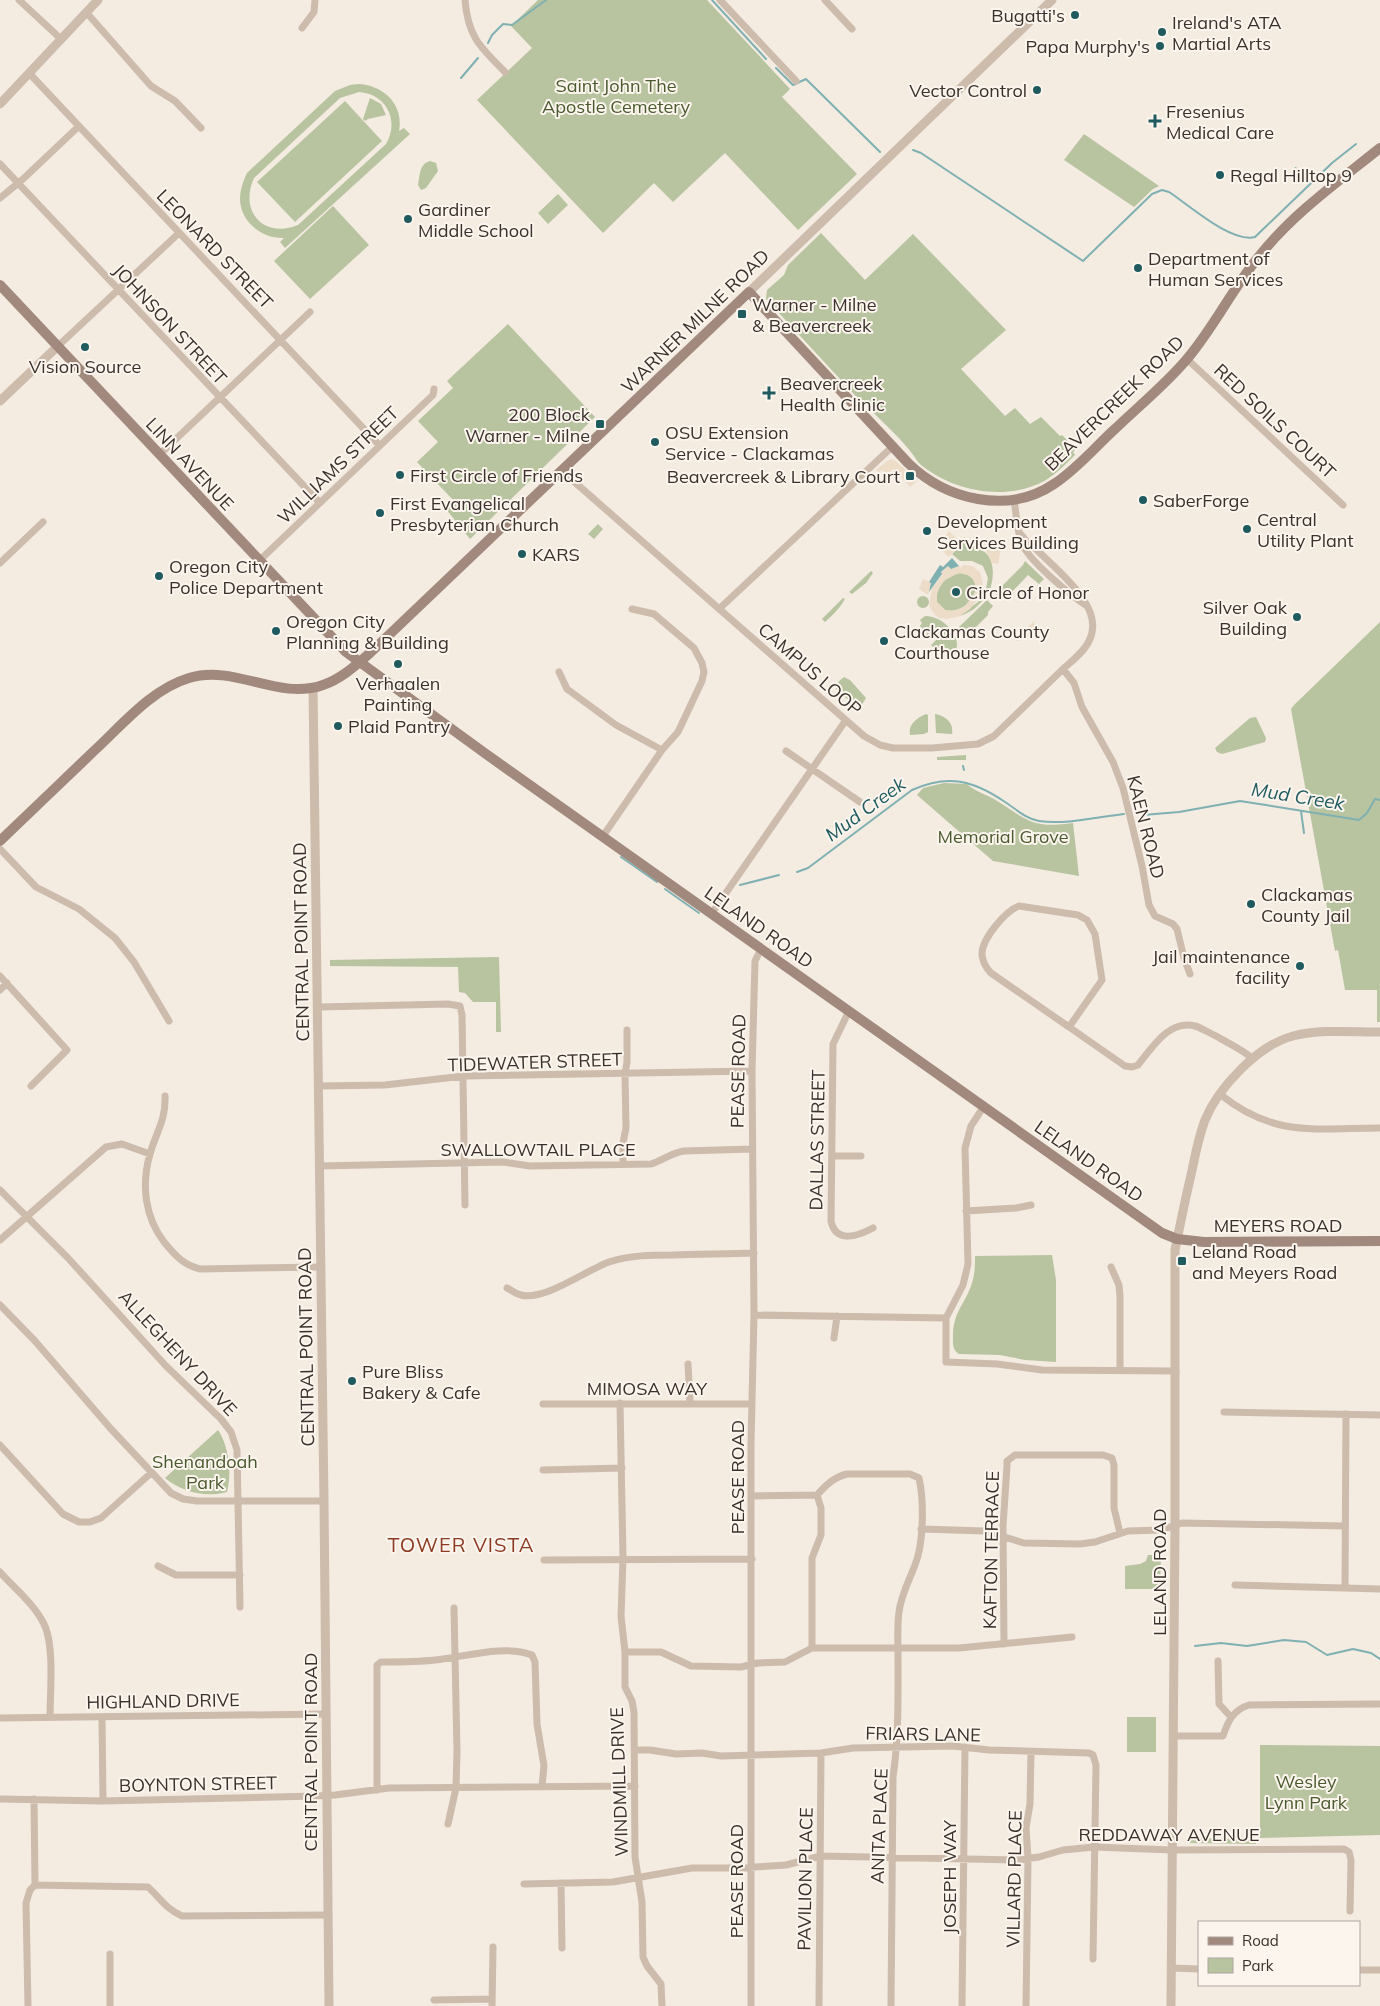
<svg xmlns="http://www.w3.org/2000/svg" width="1380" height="2006" font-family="Mulish,sans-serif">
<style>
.green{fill:#b8c4a0;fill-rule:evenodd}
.plaza{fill:#ecdcc8;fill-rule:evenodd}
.water{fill:#7fb0b2}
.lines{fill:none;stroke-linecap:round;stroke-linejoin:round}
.stream{stroke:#7fb0b2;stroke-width:2}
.minor{stroke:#cdbbac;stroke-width:7}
.tertiary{stroke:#cdbbac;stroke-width:9}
.secondary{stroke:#a18a7d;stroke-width:10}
.poi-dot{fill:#1f5a5e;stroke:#fbf5ee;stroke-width:2}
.labels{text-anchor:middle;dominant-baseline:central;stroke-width:4;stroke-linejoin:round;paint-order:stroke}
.poi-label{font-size:18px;fill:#3b302b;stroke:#fbf5ee;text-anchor:start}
.park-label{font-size:18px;fill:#4a5a2e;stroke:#fbf5ee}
.street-label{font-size:18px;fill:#3b302b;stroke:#fbf5ee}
.water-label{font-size:19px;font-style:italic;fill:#1f5a5e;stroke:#fbf5ee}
.quarter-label{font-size:20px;letter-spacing:1px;fill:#8c3b22;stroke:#fbf5ee}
</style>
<rect width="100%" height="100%" fill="#f4ebe1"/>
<path class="green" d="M 538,0 L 707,0 L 790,89 L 782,97 L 857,174 L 798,230 L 725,153 L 673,202 L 654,183 L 603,233 L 477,100 L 532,48 L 511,26 Z
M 358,84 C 384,85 404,105 399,131 L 404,128 L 410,134 L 285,248 L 280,242 L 284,238 C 262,239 241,222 240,200 C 240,190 243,182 247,173 L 335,91 L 350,85 ZM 359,92 C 386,94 400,120 386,144 L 298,225 C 263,239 239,211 254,178 L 340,98 Z
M 370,98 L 381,104 L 386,115 L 368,119 L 365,121 L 363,119 Z
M 345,101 L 382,141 L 295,222 L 257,182 Z
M 1084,134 L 1159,186 L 1153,189 L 1134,207 L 1064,160 Z
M 430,161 L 436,163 L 438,171 L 426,188 L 421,190 L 418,185 C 420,176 419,164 430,161 Z
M 558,194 L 568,205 L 548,224 L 538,213 Z
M 333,206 L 369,245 L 310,299 L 274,261 Z
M 821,233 L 865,280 L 913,234 L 1006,330 L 961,369 L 1005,416 L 1015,408 L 1030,424 L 1041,417 L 1060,436 L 1062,435 L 1076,449 L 1073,452 L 1075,455 C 1066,464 1057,473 1046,480 C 1008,502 953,492 920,464 C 917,461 916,459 914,456 C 902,439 883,423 869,408 L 870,407 L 866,403 L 864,405 L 766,299 L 767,290 L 784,275 L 788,265 Z
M 508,324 L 595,417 L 470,539 L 445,508 L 453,500 L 417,462 L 438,442 L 418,421 L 453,388 L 447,381 Z
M 598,524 L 603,529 L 594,539 L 588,534 Z
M 964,537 C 970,544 975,547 983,551 C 996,559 994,580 989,592 L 986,589 L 988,578 L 983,566 L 972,561 L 960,561 L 952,554 L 963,543 Z
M 1025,561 L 1044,579 L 1039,584 L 1028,575 L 1010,594 L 1006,594 L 1000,599 L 995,593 L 1023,565 Z
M 871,571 L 873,573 L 866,583 L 852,594 L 849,592 Z
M 963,573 C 990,581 968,616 945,610 L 937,602 C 935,586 948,573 963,573 Z
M 985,592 L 987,595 C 980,605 971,613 959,616 L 978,602 Z
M917 602a6 6 0 1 1 12 0a6 6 0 1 1-12 0Z
M 843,598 L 845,599 C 840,608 833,615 825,622 L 822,619 Z
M 987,600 L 993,606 L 988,612 L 988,615 L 964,639 L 959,627 Z
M 925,616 C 941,615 964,636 955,652 C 946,656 937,651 931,645 L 937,639 L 933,634 L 926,640 L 924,637 L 929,631 L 925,627 L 921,630 L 920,626 L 922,623 L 920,620 Z
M 1380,622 L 1380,1022 L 1377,1022 L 1377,990 L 1345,990 L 1338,950 L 1335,951 L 1291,709 L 1294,705 Z
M 844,677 L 850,680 L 866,698 L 861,706 L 854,705 L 836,689 L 839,681 Z
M 926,714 L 928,715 L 928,732 L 924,734 L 910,735 C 908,724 917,718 926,714 Z
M 935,714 C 946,716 954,723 952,734 L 936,733 Z
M 1256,717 L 1266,738 L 1265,742 L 1222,754 L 1217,752 L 1215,748 L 1250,718 Z
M 966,755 L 966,760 L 937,760 L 937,757 Z
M 944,783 L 967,784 C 974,791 985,794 994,799 C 1028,820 1031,829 1073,823 L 1079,876 L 993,861 L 917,795 L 923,788 Z
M 499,957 L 501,1032 L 496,1032 L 496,1002 L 473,1002 L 465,993 L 459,992 L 458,967 L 330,966 L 330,960 Z
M 1052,1255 L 1056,1280 L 1056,1362 L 1025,1360 L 1000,1355 L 959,1354 C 952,1349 953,1344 953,1337 C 953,1311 965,1305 972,1283 C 975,1274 975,1265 975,1256 Z
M 218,1430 C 229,1446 232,1473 227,1492 C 206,1498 182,1492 165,1478 Z
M 1148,1555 L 1161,1555 L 1160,1589 L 1125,1589 L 1125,1566 L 1140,1564 L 1146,1561 Z
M 1127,1717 L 1156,1717 L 1156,1752 L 1127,1752 Z
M 1260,1745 L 1380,1746 L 1380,1835 L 1260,1838 Z
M 1193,1838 L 1248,1839 L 1256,1841 L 1256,1844 L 1187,1843 Z"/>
<path class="plaza" d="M 892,459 L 897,462 L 917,481 L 910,487 L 893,469 L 887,474 L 882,470 L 879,473 L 876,470 L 887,461 Z
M 949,531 L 958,540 L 955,542 L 959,547 L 949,557 L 943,551 L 948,546 L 946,544 L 947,543 L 943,538 Z
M 991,544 L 1002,544 L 998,564 L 992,563 L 983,545 Z
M 963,565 L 972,566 L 980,572 L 983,584 L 979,597 L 970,609 L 960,616 L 947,619 L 939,618 L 935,615 L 929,606 L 932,589 L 942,575 L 941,573 L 948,566 L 951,569 L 959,566 L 961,568 ZM 959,573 L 971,576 L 975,583 L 975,592 L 972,597 L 964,607 L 953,611 L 945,610 L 937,602 L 937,591 L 945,580 Z
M 923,579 L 932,583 L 928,595 L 919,589 Z
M 1034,621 L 1035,626 L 1032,634 L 1025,639 L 1017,641 L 1015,639 Z"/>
<path class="water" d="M 1295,167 L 1305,171 L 1301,180 L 1291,178 Z
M 952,558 L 959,566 L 951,569 L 948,566 L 941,572 L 942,574 L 929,592 L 931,583 L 929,582 L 940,565 L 943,567 Z"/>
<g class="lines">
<path class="stream" d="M 712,0 L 766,59
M 488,43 L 492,35 L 503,24 L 512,25 L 546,0
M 776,68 L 793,85 L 806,79 L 880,152
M 461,78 L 478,58
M 913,150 L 921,153 L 1083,261 L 1152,194 L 1162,190 L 1169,192 C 1189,205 1231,243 1255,237 L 1332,163 L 1356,144
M 963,766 L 964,770
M 1301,811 L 1304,833
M 1143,815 L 1179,812 L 1240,801 L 1359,820 L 1367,813 L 1375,799 L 1380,800
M 621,857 L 657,882
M 797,872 L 808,868 L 912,790 C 948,774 973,780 1005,802 C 1016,809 1026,819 1039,821 C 1064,825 1098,817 1124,814
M 740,885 L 779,875
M 665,889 L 699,913
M 1195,1646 L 1221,1643 L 1247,1646 L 1284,1640 L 1306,1642 L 1327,1655 L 1353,1649 L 1371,1653 L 1380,1659"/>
<path class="minor" d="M 19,0 L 61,39
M 465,0 C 468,37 480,47 505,72
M 720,0 L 796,81
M 825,0 L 852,29
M 86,12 L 151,86 L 175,101 L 201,128
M 302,28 L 314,12 L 315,0
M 29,73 L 379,445
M 0,164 L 320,503
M 0,198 L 22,180 L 79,126
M 58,346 L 179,233
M 1187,359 L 1343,505
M 159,455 L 310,312
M 562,471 L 864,736 L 880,745 L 893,748 L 932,748 L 978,744 L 994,736 L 1063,669
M 1014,499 C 1016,513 1017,528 1021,542 C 1028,560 1070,595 1087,606
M 1019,532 L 1027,542 L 1035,548 C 1056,570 1107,607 1089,641 C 1084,652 1072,661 1063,669 L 1074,683 L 1082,707 L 1113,762 L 1123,788 L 1142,866 L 1149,905 L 1155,916 L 1173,924 L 1177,929 L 1184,958 L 1190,974
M 260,560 L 433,395 L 434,389
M 0,563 L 43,522
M 719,609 L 893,446
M 559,672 L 567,689 L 616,725 L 662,750
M 786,751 L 860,802
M 603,836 L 662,750 L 678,732 L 702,681 L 704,672 L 702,663 L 694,648 L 654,614 L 632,609
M 0,849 L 36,887 L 79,909 L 115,938 L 134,962 L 169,1021
M 1019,906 L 1078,915 L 1087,920 L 1095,934 L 1102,980 L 1069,1027 L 991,973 C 986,968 983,963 982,955 C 981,940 1005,911 1019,906 Z
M 712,913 L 846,720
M 0,976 L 67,1050 L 31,1086
M 0,990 L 7,983
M 319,1007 L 448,1004 L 460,1006 L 462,1015 L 465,1205
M 849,1011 L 833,1044 L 831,1221 C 836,1244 858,1236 873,1228
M 1069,1027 L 1125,1066 L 1132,1067 L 1138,1065 C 1152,1048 1169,1019 1195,1026 C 1202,1028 1209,1033 1216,1036 C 1228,1043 1241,1049 1252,1058
M 319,1086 L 385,1085 L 464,1076 L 752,1071
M 1221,1095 C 1275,1138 1316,1128 1380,1128
M 165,1096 C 166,1121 156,1132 150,1154 C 141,1185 145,1217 164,1242 C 175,1255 183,1265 200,1269 L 321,1267
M 984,1106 L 971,1126 L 965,1148 L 968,1264 L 963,1285 L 946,1318 L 946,1362 L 997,1364 L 1042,1370 L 1176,1371
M 832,1156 L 861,1156
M 623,1164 L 623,1143 L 626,1128 L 625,1074 L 627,1062 L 627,1030
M 320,1166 L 503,1162 L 530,1166 L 651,1164 C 663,1160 671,1153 684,1151 L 752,1149
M 0,1190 L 68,1258 L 166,1366 L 221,1419 L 231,1432 L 237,1450 L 240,1607
M 966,1211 L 1016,1208 L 1031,1205
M 0,1240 L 106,1147 L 122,1144 L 150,1154
M 1111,1267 L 1119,1285 L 1120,1296 L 1120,1370
M 507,1288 C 511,1290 516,1294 521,1295 C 545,1301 586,1270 609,1262 C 630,1255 652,1255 673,1255 C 700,1254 727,1254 754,1253
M 0,1305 L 35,1341 L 111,1429 L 171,1493 L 183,1499 L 197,1501 L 324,1501
M 754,1315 L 946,1318
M 834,1338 L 837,1316
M 688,1364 L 690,1403
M 620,1403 L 623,1558 L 621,1616 L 625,1652 L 625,1687 L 632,1701 L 634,1712 L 635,1857 L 642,1902 L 643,1957 L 647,1966 L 661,1984 L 662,2006
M 543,1404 L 752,1404
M 1224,1412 L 1380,1415
M 0,1445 L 63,1514 L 79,1522 L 90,1522 L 101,1518 L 151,1473
M 543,1470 L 622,1468
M 751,1496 L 817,1495 C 826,1485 834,1477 847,1474 L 910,1474 L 919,1478 C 924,1500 924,1543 915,1565 C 909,1581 901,1595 899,1612 C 897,1626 898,1640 898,1654 C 898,1695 899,1736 893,1777 L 891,2006
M 921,1529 L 985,1531 L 1024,1543 L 1080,1544 L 1095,1542 L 1128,1531 L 1161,1530 L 1182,1523 L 1345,1526
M 544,1560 L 752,1559
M 158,1566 L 176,1575 L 240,1575
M 0,1572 C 14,1588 33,1603 43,1622 C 55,1643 50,1692 50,1717
M 1235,1585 L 1380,1589
M 1345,1588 L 1346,1414
M 1004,1644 L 1003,1526 L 1007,1466 L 1007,1461 L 1015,1455 L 1103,1455 L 1112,1458 L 1114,1465 L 1114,1508 L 1120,1533
M 812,1648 L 812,1558 L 821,1535 L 821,1508 L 817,1495
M 625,1652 L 661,1652 L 691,1666 L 741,1667 L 758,1663 L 785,1662 L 812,1648 L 959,1648 L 1072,1637
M 1218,1661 L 1219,1704 L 1231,1717
M 102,1717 L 103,1801
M 0,1718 L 326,1714
M 1174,1736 L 1223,1736 C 1228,1721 1233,1710 1249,1705 L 1380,1704
M 636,1750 L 650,1750 L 676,1754 L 702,1753 L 721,1756 L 821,1753 L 853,1748 L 953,1746 L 989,1750 L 1089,1753 L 1093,1755 L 1096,1765 L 1093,1959
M 377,1790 L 377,1665 L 381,1662 C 399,1662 417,1662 435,1660 C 464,1657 504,1644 532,1655 L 535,1662 L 537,1724 L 544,1766 L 542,1786
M 0,1799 L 103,1801 L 315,1796 L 335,1795 L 389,1788 L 635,1786
M 448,1824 L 456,1788 L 457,1752 L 454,1608
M 561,1883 L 562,1948
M 524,1884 L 613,1882 L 692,1868 L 740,1868 L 786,1865 L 821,1856 L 1016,1860 L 1039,1857 L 1063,1850 L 1094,1847 L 1172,1850 L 1344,1849 L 1349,1852 L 1351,1860 L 1350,1911
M 35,1885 L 148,1887 C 160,1898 166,1909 182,1916 L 328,1915
M 110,1954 L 110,2006
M 1171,1968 L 1199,1969
M 1359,1970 L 1380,1970
M 434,2000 L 492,1999
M 28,2006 L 26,1903 L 30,1890 L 35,1885 L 34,1799
M 492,2006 L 493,1947
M 751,2006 L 751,1444 L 754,1315 L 752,1071 L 755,961 L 761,949
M 819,2006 L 821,1753
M 962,2006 L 965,1747
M 1026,2006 L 1028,1858 L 1026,1828 L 1030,1804 L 1031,1752"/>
<path class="tertiary" d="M 0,104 L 98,0
M 749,292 L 1052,0
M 0,401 L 58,346
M 313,688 L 324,1501 L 329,2006
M 1171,2006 L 1175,1525 L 1175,1250 C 1180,1225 1185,1200 1191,1175 C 1195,1157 1198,1138 1205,1120 C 1218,1088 1258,1045 1293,1036 C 1321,1029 1351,1032 1380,1032"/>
<path class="secondary" d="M 0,285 L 346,652 L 486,754 L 1162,1233 L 1177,1239 L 1204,1242 L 1380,1241
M 0,841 C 32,810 64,780 96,749 C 123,724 152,689 189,678 C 235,664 278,701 323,685 C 341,679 355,666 370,653 L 749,292 L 908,463 C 946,500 1008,515 1054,484 C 1077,469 1096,446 1116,428 C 1140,405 1166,384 1187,359 C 1215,326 1233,287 1261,254 C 1294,213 1339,181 1380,148"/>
</g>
<g class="poi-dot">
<circle cx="1075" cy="15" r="5"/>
<circle cx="1162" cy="32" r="5"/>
<circle cx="1160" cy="46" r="5"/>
<circle cx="1037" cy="90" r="5"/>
<path d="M1152.5 113.5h5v5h5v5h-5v5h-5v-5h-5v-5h5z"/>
<circle cx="1220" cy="175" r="5"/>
<circle cx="408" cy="219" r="5"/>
<circle cx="1138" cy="268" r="5"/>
<rect x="737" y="309" width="10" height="10" rx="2.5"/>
<circle cx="85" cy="347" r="5"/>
<path d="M766.5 385.5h5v5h5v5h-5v5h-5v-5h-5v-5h5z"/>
<rect x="595" y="419" width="10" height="10" rx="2.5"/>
<circle cx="655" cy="442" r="5"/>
<circle cx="400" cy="475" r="5"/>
<rect x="905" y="471" width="10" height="10" rx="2.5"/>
<circle cx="1143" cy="500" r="5"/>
<circle cx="380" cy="513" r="5"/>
<circle cx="1247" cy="529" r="5"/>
<circle cx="927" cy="531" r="5"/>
<circle cx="522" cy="554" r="5"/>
<circle cx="159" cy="576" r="5"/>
<circle cx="956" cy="592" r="5"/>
<circle cx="1297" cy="617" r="5"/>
<circle cx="276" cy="631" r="5"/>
<circle cx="884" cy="641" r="5"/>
<circle cx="398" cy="664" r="5"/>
<circle cx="338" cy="726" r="5"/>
<circle cx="1251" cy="904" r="5"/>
<circle cx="1300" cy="966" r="5"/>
<rect x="1177" y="1256" width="10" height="10" rx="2.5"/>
<circle cx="352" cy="1381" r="5"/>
</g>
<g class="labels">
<g class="poi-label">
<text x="1065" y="15" text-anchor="end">Bugatti's</text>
<text x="1172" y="22">Ireland's ATA<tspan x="1172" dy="21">Martial Arts</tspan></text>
<text x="1150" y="46" text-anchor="end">Papa Murphy's</text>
<text x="1027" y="90" text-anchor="end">Vector Control</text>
<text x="1166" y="111">Fresenius<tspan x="1166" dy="21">Medical Care</tspan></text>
<text x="1230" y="175">Regal Hilltop 9</text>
<text x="418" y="209">Gardiner<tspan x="418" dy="21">Middle School</tspan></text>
<text x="1148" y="258">Department of<tspan x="1148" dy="21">Human Services</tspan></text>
<text x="752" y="304">Warner - Milne<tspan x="752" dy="21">&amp; Beavercreek</tspan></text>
<text x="85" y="366" text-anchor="middle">Vision Source</text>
<text x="780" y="383">Beavercreek<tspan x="780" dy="21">Health Clinic</tspan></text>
<text x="590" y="414" text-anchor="end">200 Block<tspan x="590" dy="21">Warner - Milne</tspan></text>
<text x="665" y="432">OSU Extension<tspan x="665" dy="21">Service - Clackamas</tspan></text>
<text x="410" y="475">First Circle of Friends</text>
<text x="900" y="476" text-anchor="end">Beavercreek &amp; Library Court</text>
<text x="1153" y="500">SaberForge</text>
<text x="390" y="503">First Evangelical<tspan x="390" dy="21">Presbyterian Church</tspan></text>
<text x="1257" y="519">Central<tspan x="1257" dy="21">Utility Plant</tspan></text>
<text x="937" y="521">Development<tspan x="937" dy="21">Services Building</tspan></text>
<text x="532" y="554">KARS</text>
<text x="169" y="566">Oregon City<tspan x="169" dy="21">Police Department</tspan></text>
<text x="966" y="592">Circle of Honor</text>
<text x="1287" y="607" text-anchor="end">Silver Oak<tspan x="1287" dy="21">Building</tspan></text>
<text x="286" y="621">Oregon City<tspan x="286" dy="21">Planning &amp; Building</tspan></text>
<text x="894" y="631">Clackamas County<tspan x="894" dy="21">Courthouse</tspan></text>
<text x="398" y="683" text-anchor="middle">Verhaalen<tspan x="398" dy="21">Painting</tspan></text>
<text x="348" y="726">Plaid Pantry</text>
<text x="1261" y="894">Clackamas<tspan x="1261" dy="21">County Jail</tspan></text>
<text x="1290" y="956" text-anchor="end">Jail maintenance<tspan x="1290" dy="21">facility</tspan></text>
<text x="1192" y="1251">Leland Road<tspan x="1192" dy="21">and Meyers Road</tspan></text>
<text x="362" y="1371">Pure Bliss<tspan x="362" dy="21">Bakery &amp; Cafe</tspan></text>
</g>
<g class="park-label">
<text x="616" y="85">Saint John The<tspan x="616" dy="21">Apostle Cemetery</tspan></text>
<text x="1003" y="836">Memorial Grove</text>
<text x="205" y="1461">Shenandoah<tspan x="205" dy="21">Park</tspan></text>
<text x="1306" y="1781">Wesley<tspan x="1306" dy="21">Lynn Park</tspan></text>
</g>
<g class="street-label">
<text transform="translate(215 249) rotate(46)">LEONARD STREET</text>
<text transform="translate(695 321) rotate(-44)">WARNER MILNE ROAD</text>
<text transform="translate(170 324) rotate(47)">JOHNSON STREET</text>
<text transform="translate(1114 403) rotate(-44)">BEAVERCREEK ROAD</text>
<text transform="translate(1275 421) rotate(43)">RED SOILS COURT</text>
<text transform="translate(190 464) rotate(47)">LINN AVENUE</text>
<text transform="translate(338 465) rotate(-44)">WILLIAMS STREET</text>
<text transform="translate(810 669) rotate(41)">CAMPUS LOOP</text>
<text transform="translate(1146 827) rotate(76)">KAEN ROAD</text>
<text transform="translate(759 927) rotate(35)">LELAND ROAD</text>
<text transform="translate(301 942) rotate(-91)">CENTRAL POINT ROAD</text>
<text transform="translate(535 1062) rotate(-2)">TIDEWATER STREET</text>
<text transform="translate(738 1071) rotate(-89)">PEASE ROAD</text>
<text transform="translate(817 1140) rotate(-89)">DALLAS STREET</text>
<text x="538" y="1149">SWALLOWTAIL PLACE</text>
<text transform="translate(1089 1161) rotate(35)">LELAND ROAD</text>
<text x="1278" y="1225">MEYERS ROAD</text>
<text transform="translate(306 1347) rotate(-91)">CENTRAL POINT ROAD</text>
<text transform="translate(178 1353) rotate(47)">ALLEGHENY DRIVE</text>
<text x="647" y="1388">MIMOSA WAY</text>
<text transform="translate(737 1477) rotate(-90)">PEASE ROAD</text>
<text transform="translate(991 1550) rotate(-89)">KAFTON TERRACE</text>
<text transform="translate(1159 1572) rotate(-90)">LELAND ROAD</text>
<text transform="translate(163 1701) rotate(-1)">HIGHLAND DRIVE</text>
<text transform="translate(923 1734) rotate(1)">FRIARS LANE</text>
<text transform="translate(310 1752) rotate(-90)">CENTRAL POINT ROAD</text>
<text transform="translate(619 1782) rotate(-92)">WINDMILL DRIVE</text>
<text transform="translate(198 1784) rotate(-1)">BOYNTON STREET</text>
<text transform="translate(879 1826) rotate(-88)">ANITA PLACE</text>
<text x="1169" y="1834">REDDAWAY AVENUE</text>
<text transform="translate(949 1877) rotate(-90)">JOSEPH WAY</text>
<text transform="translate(805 1879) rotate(-89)">PAVILION PLACE</text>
<text transform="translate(1014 1879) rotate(-89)">VILLARD PLACE</text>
<text transform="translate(736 1881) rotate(-90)">PEASE ROAD</text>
</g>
<g class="water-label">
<text transform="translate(1298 796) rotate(9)">Mud Creek</text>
<text transform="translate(865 809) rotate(-36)">Mud Creek</text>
</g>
<g class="quarter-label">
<text x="461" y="1544">TOWER VISTA</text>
</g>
</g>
<rect x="1198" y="1921" width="162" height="65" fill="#fbf5ee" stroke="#aea6a0"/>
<rect x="1208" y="1937" width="25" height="8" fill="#a18a7d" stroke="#aea6a0"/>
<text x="1242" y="1946" font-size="15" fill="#3b302b">Road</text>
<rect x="1208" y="1958" width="25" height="15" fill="#b8c4a0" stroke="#aea6a0"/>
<text x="1242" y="1971" font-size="15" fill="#3b302b">Park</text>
</svg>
